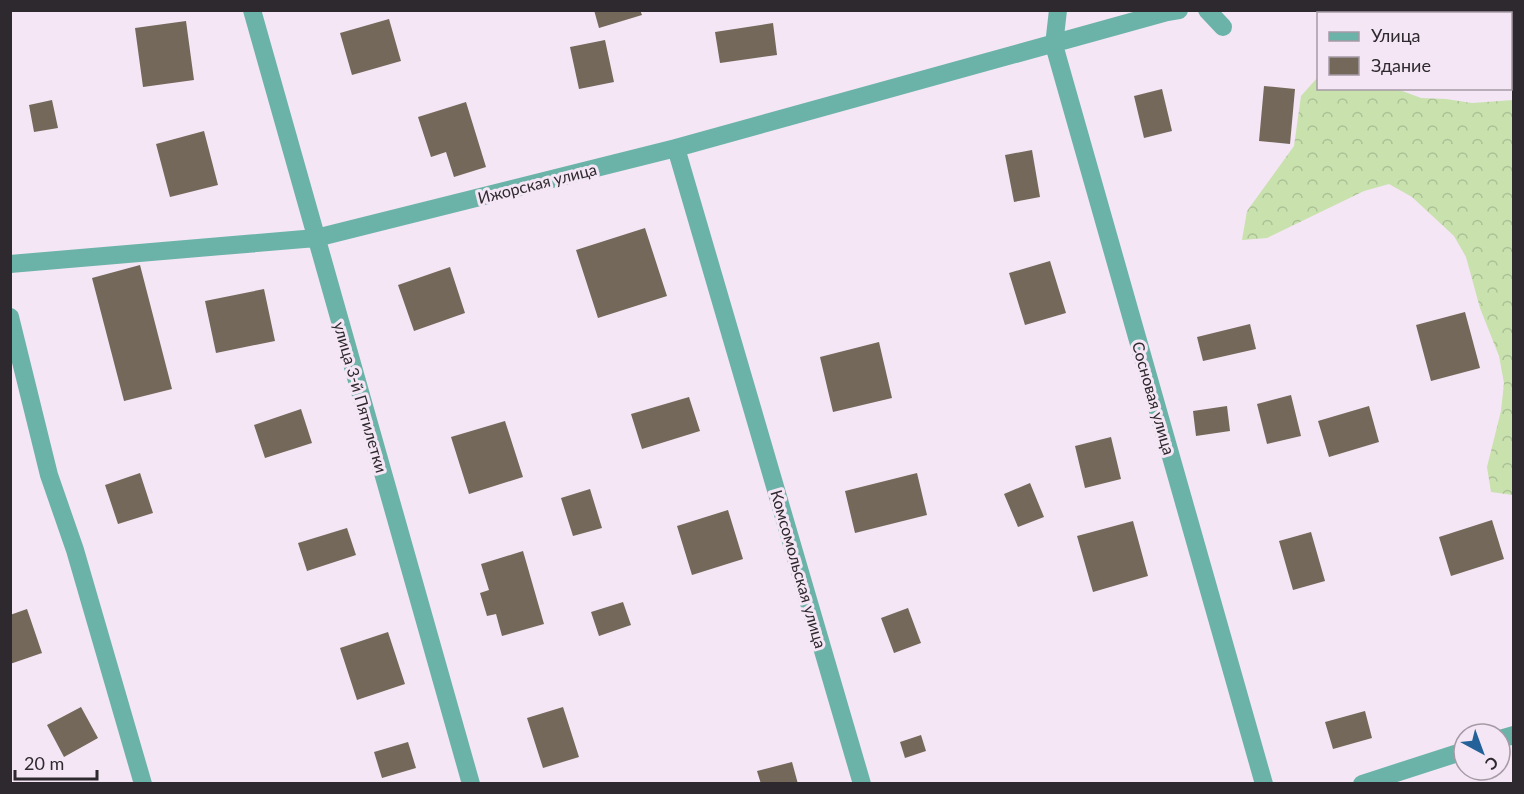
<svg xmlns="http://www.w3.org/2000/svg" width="1524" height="794" font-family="Lato,sans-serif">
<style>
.forest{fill:url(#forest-crowns)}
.building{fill:#73685a}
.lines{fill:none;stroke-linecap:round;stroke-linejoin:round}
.path{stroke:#9b919b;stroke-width:4;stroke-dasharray:3 3;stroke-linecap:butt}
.minor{stroke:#6bb3a8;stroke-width:18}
.labels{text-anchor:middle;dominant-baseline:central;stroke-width:6;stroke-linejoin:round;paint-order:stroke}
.street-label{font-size:16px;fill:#2e292f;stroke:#f4e6f4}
</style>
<defs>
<pattern id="forest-crowns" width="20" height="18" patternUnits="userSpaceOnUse" patternTransform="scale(1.5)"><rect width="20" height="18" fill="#c8e1ad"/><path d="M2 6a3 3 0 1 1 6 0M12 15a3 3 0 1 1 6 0" fill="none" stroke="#acc195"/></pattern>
</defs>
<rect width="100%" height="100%" fill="#f4e6f4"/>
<path class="forest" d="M 1318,77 L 1318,88 L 1397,89 L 1421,98 L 1446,99 L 1472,103 L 1513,100 L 1513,495 L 1491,492 L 1487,467 L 1501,411 L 1504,383 L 1499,356 L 1480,308 L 1466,257 L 1454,236 L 1412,197 L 1389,184 L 1364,191 L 1267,238 L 1242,240 L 1247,211 L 1294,146 L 1301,96 Z"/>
<path class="building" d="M 594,10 L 640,10 L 642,15 L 599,28 Z
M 389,19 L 401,61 L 352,75 L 340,33 Z
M 186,21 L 194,80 L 143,87 L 135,28 Z
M 773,23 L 777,55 L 720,63 L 715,32 Z
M 605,40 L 614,82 L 579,89 L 570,47 Z
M 1264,86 L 1295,89 L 1290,144 L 1259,141 Z
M 1162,89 L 1172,131 L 1144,138 L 1134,96 Z
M 52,100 L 58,128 L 34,132 L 29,105 Z
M 466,102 L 486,167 L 454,177 L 446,152 L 431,157 L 418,117 Z
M 204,131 L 218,185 L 170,197 L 156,144 Z
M 1032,150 L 1040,197 L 1014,202 L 1005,155 Z
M 645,228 L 667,296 L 598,318 L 576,250 Z
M 1050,261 L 1066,313 L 1025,325 L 1009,273 Z
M 140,265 L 172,389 L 124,401 L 92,278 Z
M 450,267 L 465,313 L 414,331 L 398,285 Z
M 264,289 L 275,341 L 216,353 L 205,301 Z
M 1465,312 L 1480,368 L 1431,381 L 1416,325 Z
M 1250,324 L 1256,349 L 1203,361 L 1197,337 Z
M 879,342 L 892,398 L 833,412 L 820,357 Z
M 1291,395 L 1301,436 L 1267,444 L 1257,404 Z
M 689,397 L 700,431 L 642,449 L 631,414 Z
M 1227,406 L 1230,431 L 1196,436 L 1193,411 Z
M 1369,406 L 1379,442 L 1329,457 L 1318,421 Z
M 301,409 L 312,443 L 265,458 L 254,425 Z
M 505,421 L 523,477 L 469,494 L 451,437 Z
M 1111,437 L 1121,479 L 1085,488 L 1075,446 Z
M 140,473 L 153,513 L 118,524 L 105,485 Z
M 917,473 L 927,515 L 855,533 L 845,491 Z
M 1030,483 L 1044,517 L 1018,527 L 1004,494 Z
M 590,489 L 602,528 L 573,536 L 561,498 Z
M 728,510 L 743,559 L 692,575 L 677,526 Z
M 1492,520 L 1504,559 L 1451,576 L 1439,537 Z
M 1133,521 L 1148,576 L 1093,592 L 1077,536 Z
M 347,528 L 356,555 L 307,571 L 298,543 Z
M 1311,532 L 1325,581 L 1293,590 L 1279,541 Z
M 523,551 L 544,624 L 502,636 L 496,614 L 487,616 L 480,593 L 489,590 L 481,564 Z
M 623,602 L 631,625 L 599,636 L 591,612 Z
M 908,608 L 921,643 L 894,653 L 881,618 Z
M 27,609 L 42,653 L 10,664 L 10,615 Z
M 388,632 L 405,684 L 357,700 L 340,648 Z
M 81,707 L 98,738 L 64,757 L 47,725 Z
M 563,707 L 579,757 L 543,768 L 527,718 Z
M 1365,711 L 1372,738 L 1333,749 L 1325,722 Z
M 921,735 L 926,751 L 905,758 L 900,742 Z
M 408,742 L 416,768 L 382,778 L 374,752 Z
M 792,762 L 798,784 L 761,784 L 757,771 Z"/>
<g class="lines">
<path class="path" d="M 1453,10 L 1464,14"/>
<path class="minor" d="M 252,10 L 471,784
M 1058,10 L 1054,45 L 1264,784
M 1207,10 L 1223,27
M 1359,10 L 1371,14
M 1510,49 L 1514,50
M 676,148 L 862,784
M 10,264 L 316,238 L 676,148 L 1167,12 L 1179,10
M 10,317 L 49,475 L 75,550 L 143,784
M 1500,739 L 1514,735
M 1362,784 L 1464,751"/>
</g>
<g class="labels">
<g class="street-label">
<text transform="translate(537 183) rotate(-14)">Ижорская улица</text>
<text transform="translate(361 397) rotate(74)">улица 3-й Пятилетки</text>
<text transform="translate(1154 398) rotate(74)">Сосновая улица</text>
<text transform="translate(799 569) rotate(74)">Комсомольская улица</text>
</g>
</g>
<rect width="1524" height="794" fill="none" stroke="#2e292f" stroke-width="24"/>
<rect x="1317" y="12" width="195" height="78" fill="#f4e6f4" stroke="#a59aa5" stroke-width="1.5"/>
<rect x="1329" y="32" width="30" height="9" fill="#6bb3a8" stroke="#a59aa5" stroke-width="1.5"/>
<text x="1371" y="42" font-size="18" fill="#2e292f">Улица</text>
<rect x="1329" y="57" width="30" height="18" fill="#73685a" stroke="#a59aa5" stroke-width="1.5"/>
<text x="1371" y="72" font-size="18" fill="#2e292f">Здание</text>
<g transform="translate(1482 752) rotate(139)"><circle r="28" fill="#f4e6f4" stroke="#a59aa5" stroke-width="1.5"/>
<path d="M0-4.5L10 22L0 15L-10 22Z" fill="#246198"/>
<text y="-9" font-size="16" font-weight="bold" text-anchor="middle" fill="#2e292f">С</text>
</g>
<path d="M15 770v9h82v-9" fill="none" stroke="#2e292f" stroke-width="3"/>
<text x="24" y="770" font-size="18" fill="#2e292f" stroke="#f4e6f4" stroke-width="4.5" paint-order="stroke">20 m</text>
</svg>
